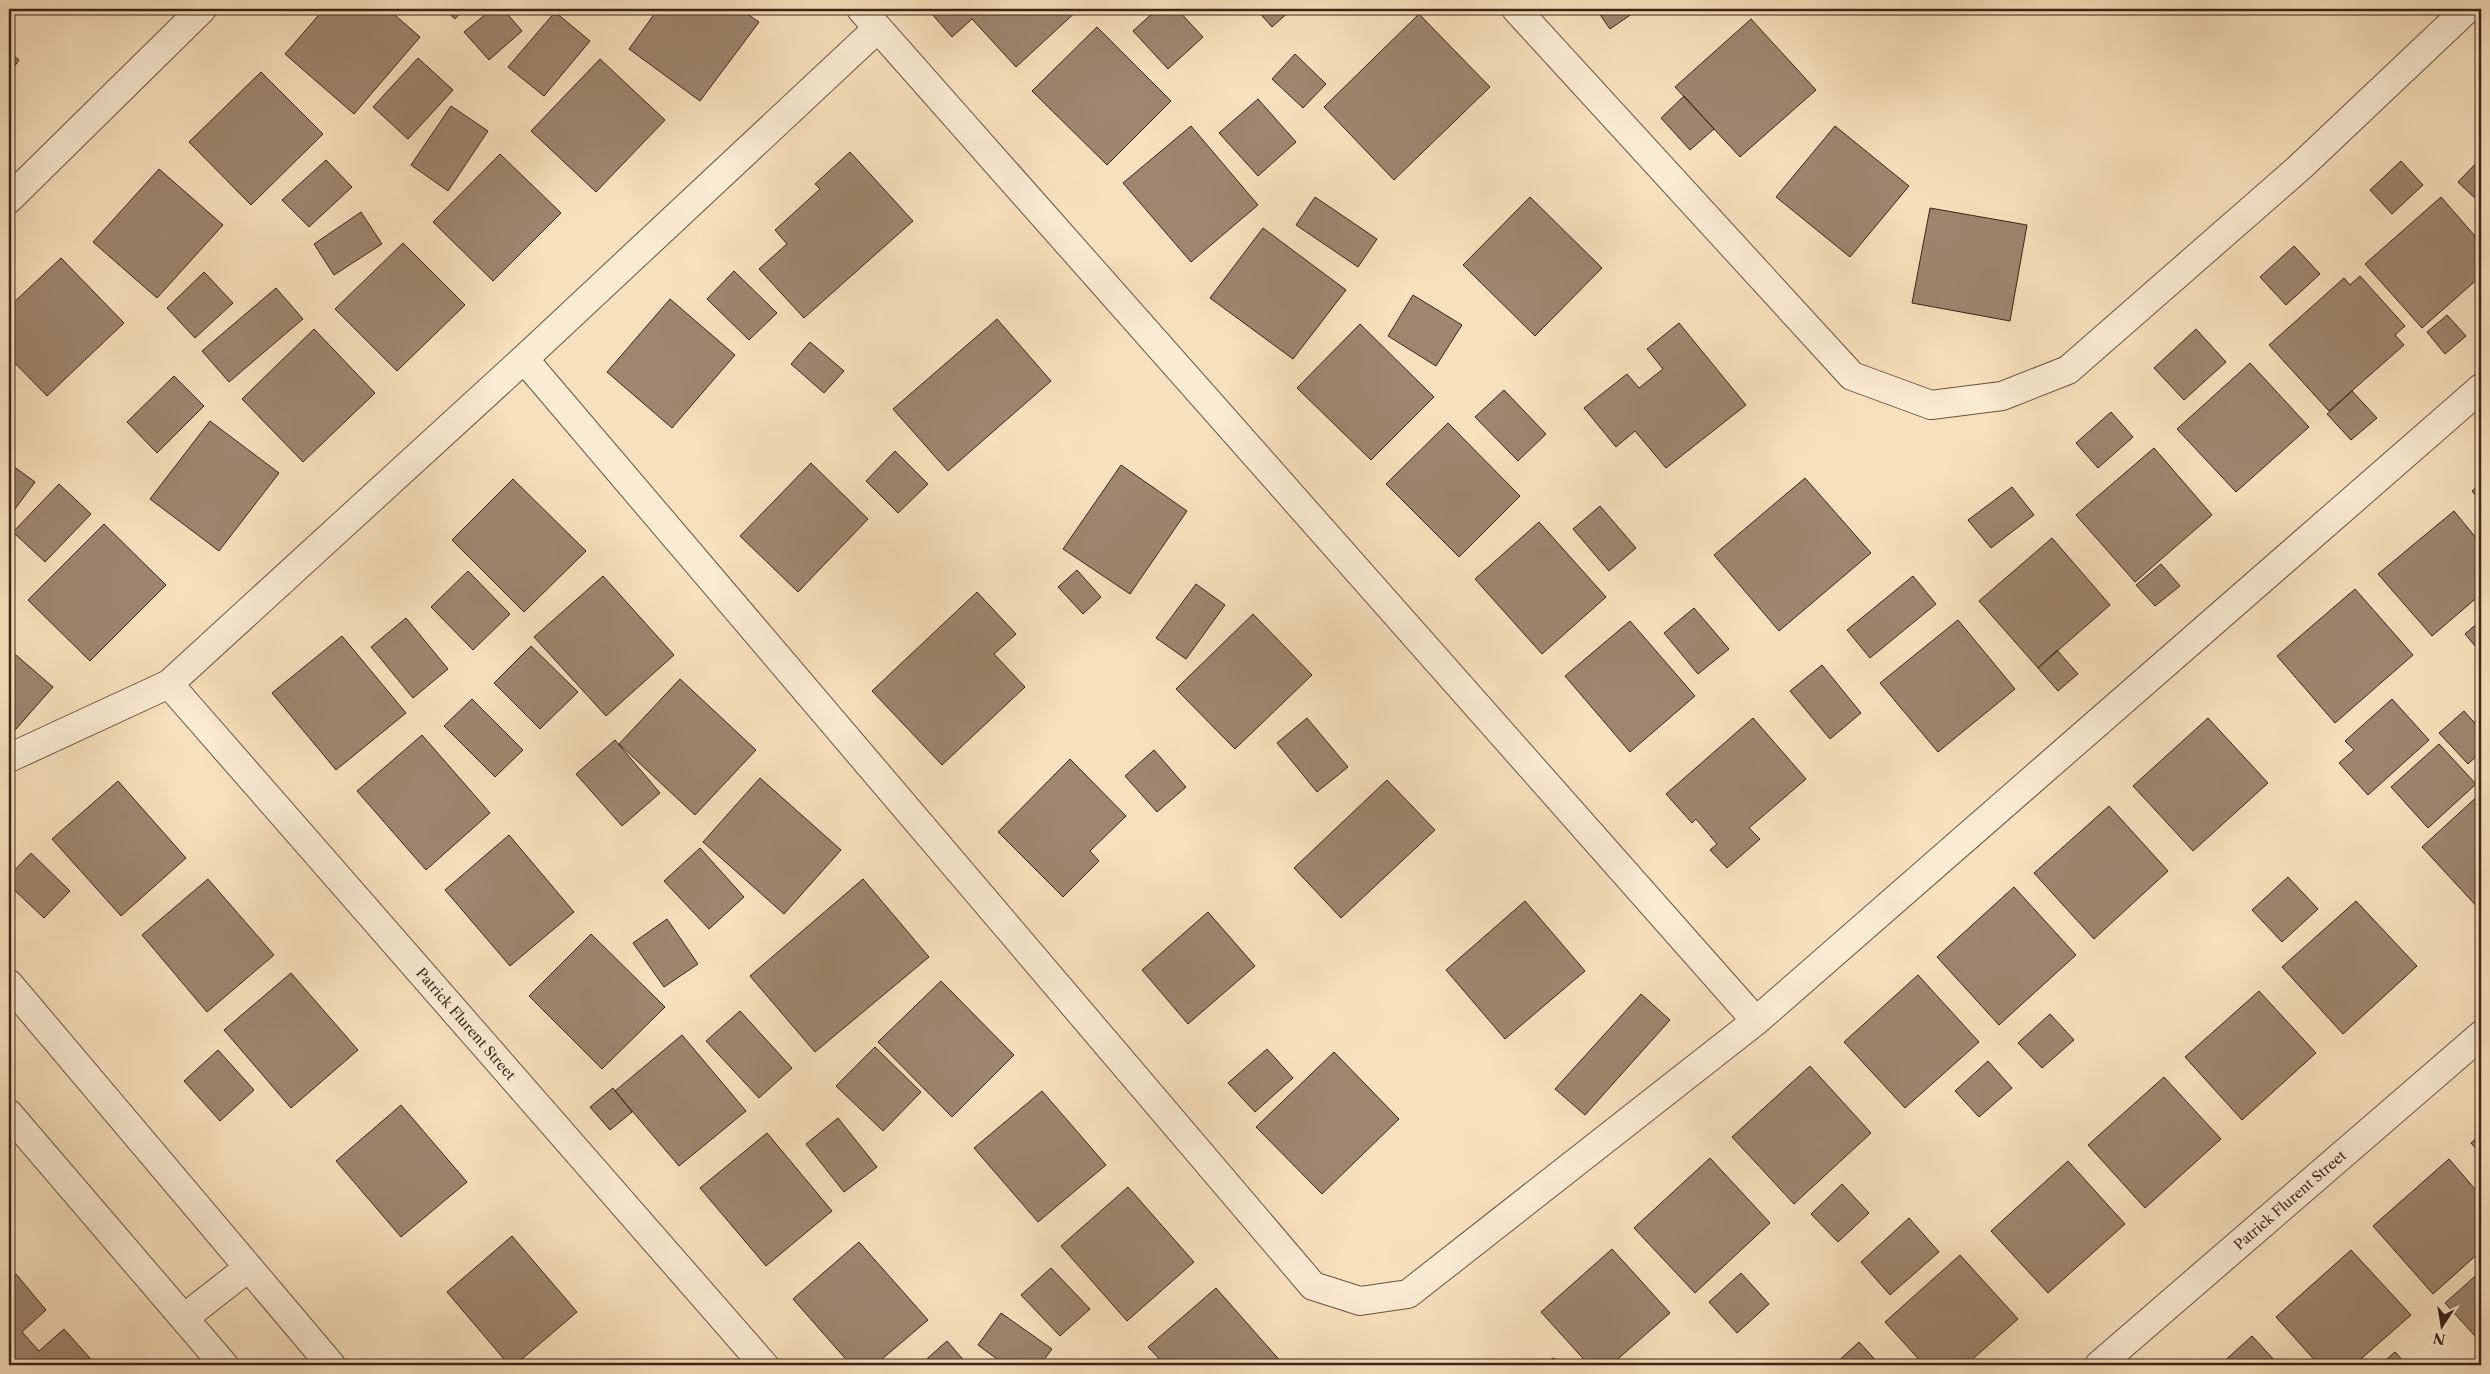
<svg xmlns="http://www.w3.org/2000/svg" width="2490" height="1374" font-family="'Libre Caslon Text',serif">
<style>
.building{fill:#9e866f;stroke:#3d241b}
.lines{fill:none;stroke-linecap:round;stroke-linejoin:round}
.minor-casing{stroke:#6c5343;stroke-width:30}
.minor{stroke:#faebd3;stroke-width:28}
.labels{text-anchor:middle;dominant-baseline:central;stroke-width:4.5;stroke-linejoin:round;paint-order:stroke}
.street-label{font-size:14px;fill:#3d241b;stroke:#faebd3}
</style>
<rect width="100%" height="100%" fill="#f7e0bc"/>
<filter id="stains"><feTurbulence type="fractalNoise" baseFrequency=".004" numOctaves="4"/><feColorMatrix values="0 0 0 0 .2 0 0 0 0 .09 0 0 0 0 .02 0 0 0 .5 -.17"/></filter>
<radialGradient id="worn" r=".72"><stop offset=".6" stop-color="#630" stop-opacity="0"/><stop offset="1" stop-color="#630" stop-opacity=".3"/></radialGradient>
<path class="building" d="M 324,9 L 388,9 L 420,37 L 354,114 L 285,54 Z
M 444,9 L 464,9 L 455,19 Z
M 492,9 L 503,9 L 522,31 L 489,60 L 464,32 Z
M 658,9 L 740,9 L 759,22 L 700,101 L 629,49 Z
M 933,9 L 1079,9 L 1016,67 L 972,19 L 952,37 L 930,12 Z
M 1157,9 L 1177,9 L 1203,37 L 1168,69 L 1133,31 Z
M 1256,9 L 1292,9 L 1272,27 Z
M 1596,9 L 1639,9 L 1610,29 Z
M 555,12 L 590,41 L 544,96 L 508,67 Z
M 1419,14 L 1490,87 L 1394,180 L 1324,107 Z
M 1751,19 L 1816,90 L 1740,157 L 1675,87 Z
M 1097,27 L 1171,101 L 1107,165 L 1032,91 Z
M 9,52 L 19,60 L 9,74 Z
M 1295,54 L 1326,84 L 1303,108 L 1272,79 Z
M 418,58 L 453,90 L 408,139 L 373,107 Z
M 600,59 L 665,120 L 596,192 L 531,131 Z
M 261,72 L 323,134 L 251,205 L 189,142 Z
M 1684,96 L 1714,129 L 1690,150 L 1661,118 Z
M 1258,99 L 1296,142 L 1258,176 L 1219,133 Z
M 451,106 L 488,131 L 448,191 L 411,165 Z
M 1191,126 L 1258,205 L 1191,262 L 1123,183 Z
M 1835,126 L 1909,186 L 1850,257 L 1776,197 Z
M 850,152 L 913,221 L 804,318 L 759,269 L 787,244 L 775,230 L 820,189 L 815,184 Z
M 500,154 L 561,213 L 493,281 L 433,222 Z
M 2481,158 L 2481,204 L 2458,182 Z
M 326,160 L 352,187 L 309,227 L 282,200 Z
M 2401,161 L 2423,185 L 2392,214 L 2370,190 Z
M 159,169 L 223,225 L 157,298 L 93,242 Z
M 1315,197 L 1377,239 L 1358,267 L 1296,225 Z
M 1530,197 L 1602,268 L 1535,336 L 1463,265 Z
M 2441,197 L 2481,243 L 2481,276 L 2422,328 L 2365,264 Z
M 1930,208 L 2027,225 L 2010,321 L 1912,303 Z
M 361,212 L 382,244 L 334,275 L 314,244 Z
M 1263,228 L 1346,290 L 1293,359 L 1210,298 Z
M 403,243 L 465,305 L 397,371 L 335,309 Z
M 2294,246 L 2320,274 L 2286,305 L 2260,277 Z
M 61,258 L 124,323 L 47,396 L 9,357 L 9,307 Z
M 734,271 L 777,313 L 749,340 L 707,299 Z
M 204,272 L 233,303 L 195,338 L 167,308 Z
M 2360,276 L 2405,326 L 2395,335 L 2404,345 L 2329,411 L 2269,345 L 2344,278 L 2350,285 Z
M 276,288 L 303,319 L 229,382 L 202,351 Z
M 1413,295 L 1462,325 L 1436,366 L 1388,336 Z
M 670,299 L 735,355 L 672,428 L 607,372 Z
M 2447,315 L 2466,336 L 2445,354 L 2427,332 Z
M 997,319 L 1051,381 L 948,471 L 893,409 Z
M 1679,323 L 1746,405 L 1666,468 L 1635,431 L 1616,447 L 1584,408 L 1627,374 L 1639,388 L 1663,369 L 1647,349 Z
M 1360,324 L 1434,397 L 1371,460 L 1297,388 Z
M 314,329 L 375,393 L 303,462 L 242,399 Z
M 2196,329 L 2226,362 L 2184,400 L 2154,368 Z
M 810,342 L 844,371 L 824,393 L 791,364 Z
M 2250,363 L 2309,427 L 2236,492 L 2177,429 Z
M 174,376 L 204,406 L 157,453 L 127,422 Z
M 1504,390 L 1546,434 L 1518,461 L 1475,417 Z
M 2352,391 L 2377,418 L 2351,440 L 2327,414 Z
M 2111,412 L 2133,437 L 2098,468 L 2076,443 Z
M 210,421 L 279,473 L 219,551 L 150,499 Z
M 1448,423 L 1520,496 L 1459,557 L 1386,484 Z
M 2154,448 L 2212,515 L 2135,582 L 2076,515 Z
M 895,451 L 928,484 L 898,513 L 866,481 Z
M 9,463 L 35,482 L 9,517 Z
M 811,463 L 868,519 L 798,592 L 740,536 Z
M 1121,465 L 1187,511 L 1130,594 L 1063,549 Z
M 1805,478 L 1871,553 L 1779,631 L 1714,555 Z
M 513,479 L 586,551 L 524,612 L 452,540 Z
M 2481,483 L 2481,502 L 2472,491 Z
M 59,484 L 91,514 L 45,562 L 13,532 Z
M 2012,487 L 2034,515 L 1991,548 L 1968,520 Z
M 1600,506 L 1636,548 L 1609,571 L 1573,529 Z
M 2454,511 L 2481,544 L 2481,594 L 2432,636 L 2378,574 Z
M 1539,522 L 1606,597 L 1542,654 L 1475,579 Z
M 104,524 L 166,585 L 90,661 L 28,600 Z
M 2052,538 L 2110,605 L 2038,668 L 1979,601 Z
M 2161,564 L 2180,586 L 2155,606 L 2136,585 Z
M 1077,570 L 1101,597 L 1083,614 L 1058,587 Z
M 468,571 L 510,614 L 473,650 L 431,607 Z
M 603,576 L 674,655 L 606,716 L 534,637 Z
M 1913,576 L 1936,604 L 1870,658 L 1847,630 Z
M 1196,584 L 1225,605 L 1186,659 L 1156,638 Z
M 2355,589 L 2413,655 L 2335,723 L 2277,656 Z
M 977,592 L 1016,634 L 994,654 L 1025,687 L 942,765 L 872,691 Z
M 1694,608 L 1729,649 L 1698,674 L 1664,633 Z
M 1253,614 L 1312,675 L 1235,749 L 1176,689 Z
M 406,618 L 448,669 L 413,698 L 371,647 Z
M 1958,620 L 2015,689 L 1938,752 L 1880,683 Z
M 2481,620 L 2481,653 L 2465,634 Z
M 1630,621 L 1695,696 L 1630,752 L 1565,676 Z
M 342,636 L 406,713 L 336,770 L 272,693 Z
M 531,646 L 578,692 L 540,729 L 494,683 Z
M 9,649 L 53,687 L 9,737 Z
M 2057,650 L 2078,674 L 2058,691 L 2038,668 Z
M 1822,665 L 1861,713 L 1830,739 L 1790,691 Z
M 680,679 L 756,750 L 695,815 L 619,744 Z
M 472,699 L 523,750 L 495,777 L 444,726 Z
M 2392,699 L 2429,740 L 2368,795 L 2339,763 L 2354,750 L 2345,741 Z
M 2464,711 L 2481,730 L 2481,752 L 2468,764 L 2439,733 Z
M 1307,718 L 1348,767 L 1317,792 L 1277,743 Z
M 1753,718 L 1806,779 L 1749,828 L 1760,839 L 1727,868 L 1710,850 L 1717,844 L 1696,819 L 1692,823 L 1666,794 Z
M 2208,718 L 2268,783 L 2193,851 L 2133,786 Z
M 422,735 L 490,813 L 426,870 L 357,791 Z
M 615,740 L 660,793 L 622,826 L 576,774 Z
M 2439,744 L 2476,784 L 2428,828 L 2391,787 Z
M 1154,750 L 1186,787 L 1157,812 L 1125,776 Z
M 1070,759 L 1126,816 L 1090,851 L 1099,861 L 1063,897 L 998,832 Z
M 760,778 L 841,850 L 784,914 L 703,842 Z
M 1387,780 L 1435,830 L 1341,918 L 1294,868 Z
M 118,781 L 186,858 L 121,916 L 52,839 Z
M 2481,793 L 2481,911 L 2422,847 Z
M 2109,806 L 2168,871 L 2094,939 L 2034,873 Z
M 509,835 L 574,912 L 510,966 L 445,890 Z
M 700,848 L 744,897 L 709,929 L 664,881 Z
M 31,853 L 70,891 L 44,918 L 9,885 L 9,876 Z
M 2288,877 L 2318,909 L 2282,942 L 2252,910 Z
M 208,879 L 274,955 L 207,1012 L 142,935 Z
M 863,879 L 929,957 L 815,1052 L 750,976 Z
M 2014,887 L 2076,955 L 1999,1025 L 1937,957 Z
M 1525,901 L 1585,971 L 1505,1039 L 1446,970 Z
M 2356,901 L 2417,966 L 2343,1034 L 2282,967 Z
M 1208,912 L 1255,966 L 1188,1024 L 1142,970 Z
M 667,919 L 698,964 L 664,987 L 633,943 Z
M 591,934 L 665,1007 L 602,1069 L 529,996 Z
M 291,973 L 358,1050 L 291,1108 L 224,1030 Z
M 1918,975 L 1979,1042 L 1905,1108 L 1844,1042 Z
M 941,981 L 1014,1055 L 952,1117 L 878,1042 Z
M 2259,991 L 2316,1053 L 2242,1120 L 2185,1057 Z
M 1641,994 L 1670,1020 L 1585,1115 L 1555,1089 Z
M 740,1011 L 792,1068 L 759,1098 L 706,1041 Z
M 2050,1014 L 2074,1040 L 2042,1068 L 2018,1043 Z
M 682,1035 L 746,1111 L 679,1166 L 615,1091 Z
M 875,1047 L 921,1092 L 883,1131 L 836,1086 Z
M 1267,1049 L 1293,1078 L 1255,1112 L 1228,1083 Z
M 218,1050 L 254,1090 L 220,1121 L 184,1081 Z
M 1334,1052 L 1399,1119 L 1322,1194 L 1256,1127 Z
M 1988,1061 L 2012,1088 L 1979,1117 L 1955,1091 Z
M 1810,1066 L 1871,1133 L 1794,1204 L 1732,1137 Z
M 2164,1077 L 2221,1139 L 2145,1208 L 2088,1145 Z
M 613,1088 L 632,1112 L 610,1130 L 590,1107 Z
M 1042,1091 L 1106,1165 L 1038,1222 L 974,1148 Z
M 401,1105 L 467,1182 L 401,1237 L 336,1161 Z
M 838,1118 L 877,1167 L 844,1192 L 806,1144 Z
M 767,1133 L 832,1211 L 766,1266 L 700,1188 Z
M 2481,1134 L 2481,1154 L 2471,1143 Z
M 1710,1158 L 1770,1223 L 1695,1293 L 1634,1228 Z
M 2449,1159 L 2481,1196 L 2481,1251 L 2433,1294 L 2373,1226 Z
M 2068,1161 L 2125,1224 L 2048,1293 L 1991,1231 Z
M 1842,1184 L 1869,1213 L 1838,1242 L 1811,1214 Z
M 1128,1187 L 1194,1262 L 1127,1321 L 1061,1246 Z
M 1909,1218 L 1939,1252 L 1890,1295 L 1861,1262 Z
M 512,1236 L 577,1312 L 515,1365 L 509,1365 L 447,1292 Z
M 859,1242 L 928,1320 L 875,1365 L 851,1365 L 793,1299 Z
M 1612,1249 L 1670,1313 L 1611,1365 L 1589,1365 L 1541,1312 Z
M 2351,1250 L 2411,1315 L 2354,1365 L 2319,1365 L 2276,1317 Z
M 1960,1255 L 2018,1319 L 1966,1365 L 1924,1365 L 1885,1322 Z
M 1051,1268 L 1090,1309 L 1060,1336 L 1021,1295 Z
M 2481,1271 L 2481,1330 L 2475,1336 L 2445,1303 Z
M 1741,1273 L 1769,1304 L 1737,1333 L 1709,1302 Z
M 16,1274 L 46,1310 L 22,1332 L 39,1351 L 64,1329 L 96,1365 L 9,1365 L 9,1280 Z
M 1216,1288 L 1282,1363 L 1280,1365 L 1165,1365 L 1148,1347 Z
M 1001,1313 L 1052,1349 L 1040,1365 L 1005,1365 L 978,1345 Z
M 2252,1336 L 2279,1365 L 2220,1365 Z
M 947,1341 L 968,1365 L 920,1365 Z
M 1859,1342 L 1880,1365 L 1834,1365 Z
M 2395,1352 L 2407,1365 L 2380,1365 Z
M 1554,1358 L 1557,1365 L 1537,1365 Z"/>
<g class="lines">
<g class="minor-casing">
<path id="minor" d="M 861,9 L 1756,1021
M 1516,9 L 1852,376 L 1931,405 L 2002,396 L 2068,370 L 2299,168 L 2467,9
M 9,199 L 202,9
M 524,359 L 1313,1286 L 1360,1301 L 1408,1294 L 1756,1021 L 2481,388
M 169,684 L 764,1365
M 9,758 L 169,684 L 524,359 L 878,28
M 9,984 L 331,1365
M 9,1114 L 224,1365
M 184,1318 L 248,1268
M 2099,1365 L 2481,1035"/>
</g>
<use href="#minor" class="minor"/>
</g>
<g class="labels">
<g class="street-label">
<text transform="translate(466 1024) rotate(49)">Patrick Flurent Street</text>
<text transform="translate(2290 1200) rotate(-41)">Patrick Flurent Street</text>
</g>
</g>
<rect width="2490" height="1374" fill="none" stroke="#f7e0bc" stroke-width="30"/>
<rect x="10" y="10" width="2470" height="1354" fill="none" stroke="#3d241b" stroke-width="2.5"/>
<rect x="15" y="15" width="2460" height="1344" fill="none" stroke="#3d241b"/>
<g transform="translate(2442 1326) rotate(192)" stroke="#faebd3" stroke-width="4" paint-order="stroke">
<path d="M0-4L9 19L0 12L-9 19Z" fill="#3d241b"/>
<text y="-8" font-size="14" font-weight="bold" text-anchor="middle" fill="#3d241b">N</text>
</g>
<rect width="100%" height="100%" filter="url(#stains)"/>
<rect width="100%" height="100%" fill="url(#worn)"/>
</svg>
